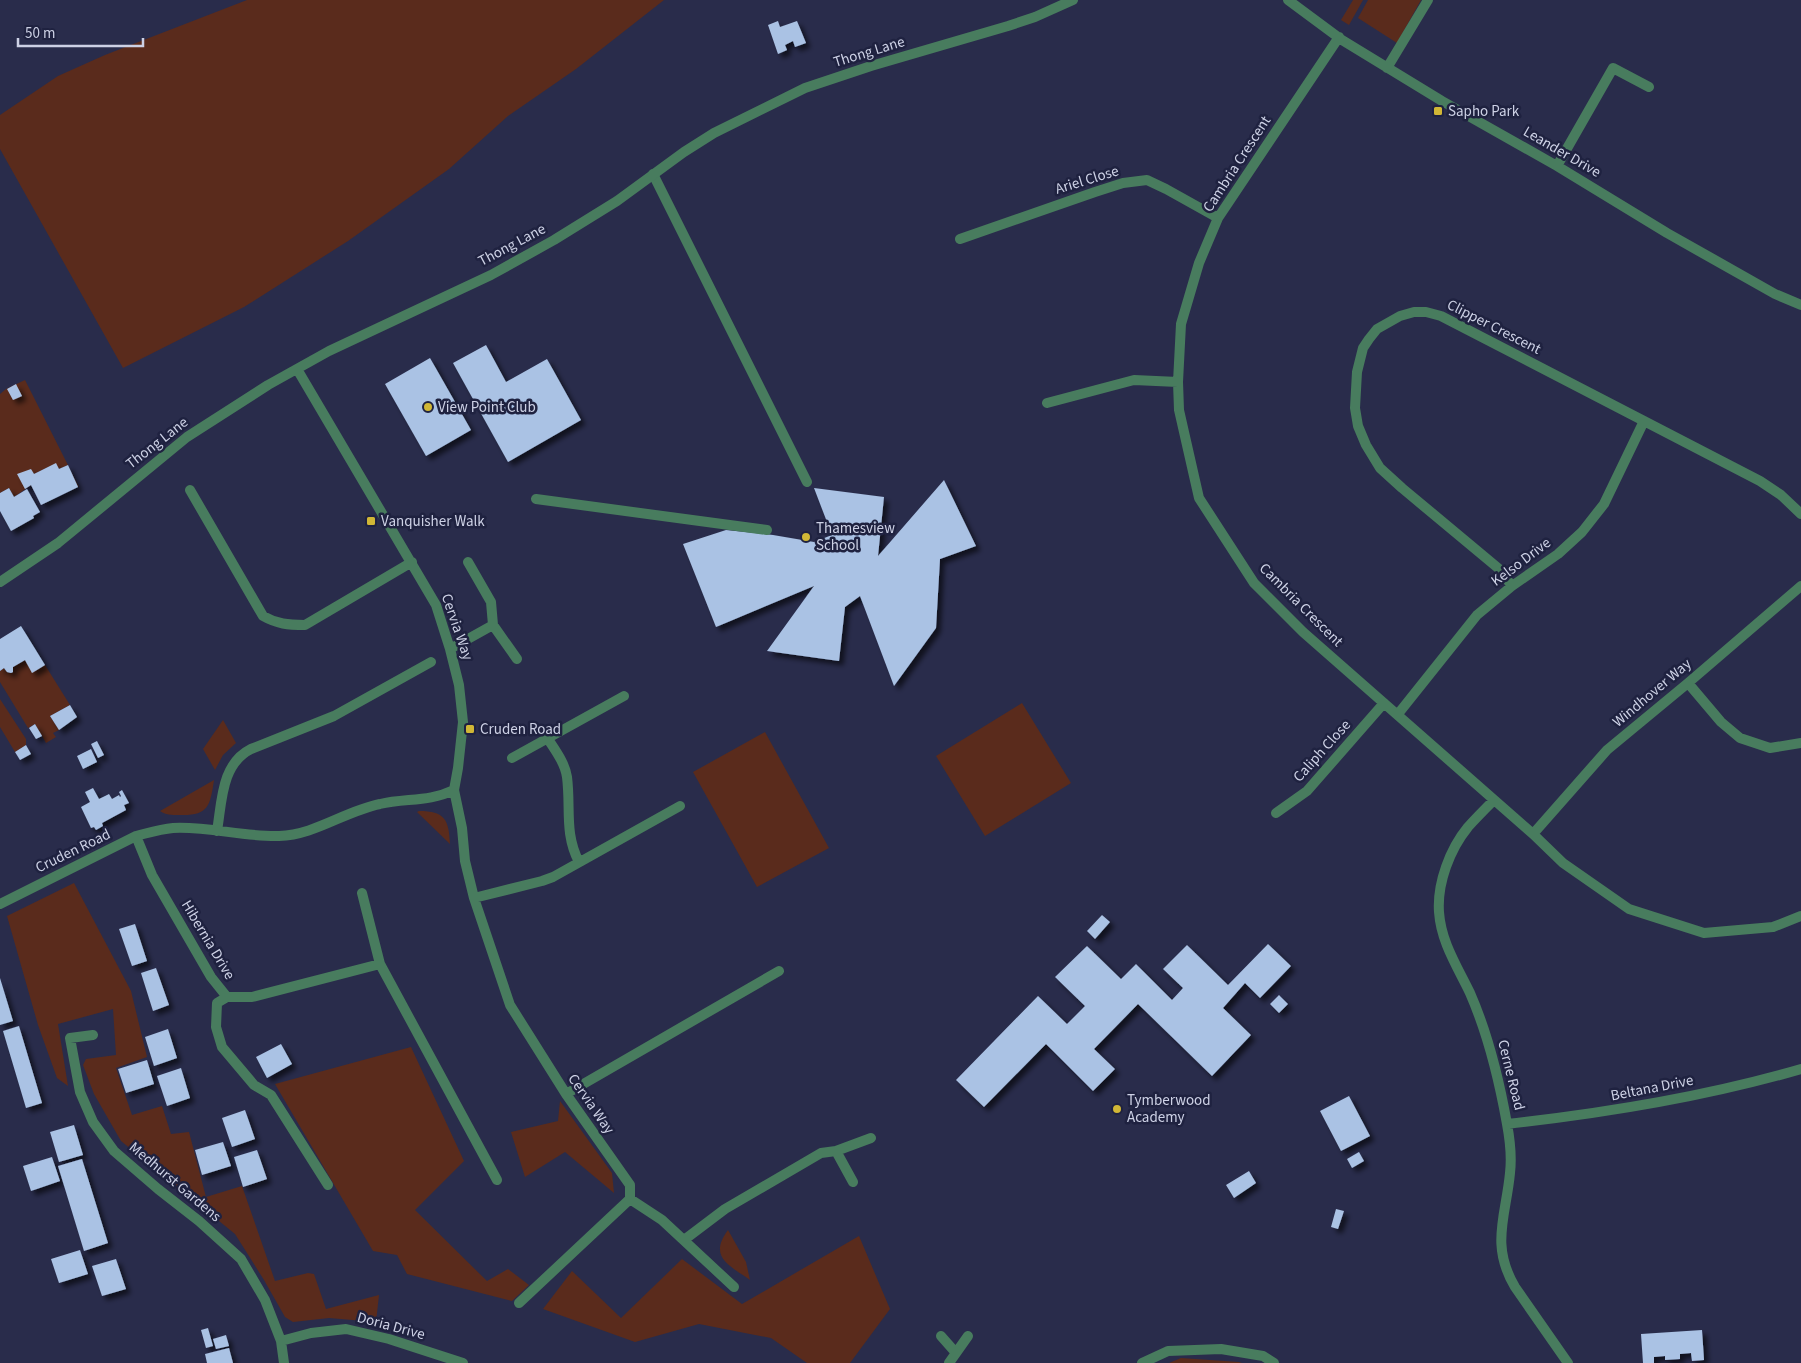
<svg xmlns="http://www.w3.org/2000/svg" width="1801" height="1363" font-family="'Source Sans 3',sans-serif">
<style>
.green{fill:#5a2b1c}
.building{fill:#aac2e4;filter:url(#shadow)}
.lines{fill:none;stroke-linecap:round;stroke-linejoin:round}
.pedestrian{stroke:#487c5e;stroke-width:10}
.minor{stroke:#487c5e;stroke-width:10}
.poi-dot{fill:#d1b736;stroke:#1f2240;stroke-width:2}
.labels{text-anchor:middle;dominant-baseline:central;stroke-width:5;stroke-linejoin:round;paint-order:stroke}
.street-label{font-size:15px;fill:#cdd1e5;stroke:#1f2240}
.poi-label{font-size:15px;fill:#cdd1e5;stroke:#1f2240;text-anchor:start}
</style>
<defs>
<filter id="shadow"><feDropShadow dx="4.5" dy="4.5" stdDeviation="2.5" flood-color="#0009"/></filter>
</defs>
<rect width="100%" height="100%" fill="#292c4b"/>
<path class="green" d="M 247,0 L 664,0 L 576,69 L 508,116 L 449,169 L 348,241 L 244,307 L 123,368 L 0,149 L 0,115 L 58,76 L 105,55 Z
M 1353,0 L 1363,0 L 1349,25 L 1341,20 Z
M 1368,0 L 1421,0 L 1397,43 L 1358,18 Z
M 25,380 L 79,487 L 78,487 L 68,465 L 59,469 L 55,464 L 34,474 L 31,485 L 14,497 L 9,488 L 0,493 L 0,394 L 6,389 Z
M 25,660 L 33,672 L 45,665 L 70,705 L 50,716 L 59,730 L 53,733 L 56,737 L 46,743 L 35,724 L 28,728 L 0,682 L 0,671 L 4,668 L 7,672 L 11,673 L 13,672 L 13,667 Z
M 0,699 L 26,739 L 26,745 L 15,752 L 0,727 Z
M 1022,703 L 1071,783 L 985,836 L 936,756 Z
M 223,720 L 236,743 L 223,755 L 215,770 L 203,749 Z
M 765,732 L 829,848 L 757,887 L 693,772 Z
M 214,780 C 210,807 208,816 179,815 C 172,815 165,815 160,811 Z
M 419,811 C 445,811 449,820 450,844 L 417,812 Z
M 74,883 L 131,991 L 147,1057 L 116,1068 L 132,1115 L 162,1106 L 171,1134 L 189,1132 L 206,1197 L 242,1186 L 275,1281 L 308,1273 L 314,1274 L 326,1309 L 379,1295 L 376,1322 L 329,1318 L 293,1322 L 285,1317 L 264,1280 L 235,1234 L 121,1141 L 94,1094 L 83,1065 L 86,1059 L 116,1055 L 113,1009 L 58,1024 L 68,1086 L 57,1078 L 38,1025 L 7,916 Z
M 411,1047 L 464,1161 L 415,1210 L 487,1281 L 508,1269 L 529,1285 L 512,1301 L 407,1274 L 397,1255 L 373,1251 L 275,1084 Z
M 560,1101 L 612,1173 L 614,1193 L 565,1152 L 525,1177 L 511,1132 L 558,1121 Z
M 728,1230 L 746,1262 L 750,1280 C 729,1265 708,1257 728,1230 Z
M 859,1236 L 890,1309 L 850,1363 L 807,1363 L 771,1338 L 699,1324 L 635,1342 L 543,1309 L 572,1271 L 621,1318 L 682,1259 L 742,1304 Z
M 1181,1358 L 1239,1362 L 1242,1363 L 1169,1363 Z"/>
<path class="building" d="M 778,21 L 780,27 L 797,21 L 806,43 L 795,47 L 793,41 L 785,45 L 787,50 L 778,54 L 768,25 Z
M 486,345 L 506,382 L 547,359 L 581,420 L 508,462 L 453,363 Z
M 430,358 L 471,430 L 426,456 L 385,384 Z
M 16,384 L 22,396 L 13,400 L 7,389 Z
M 56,463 L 59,469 L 68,465 L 78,487 L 41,505 L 31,485 L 25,489 L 17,474 L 31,469 L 34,474 Z
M 944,480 L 976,546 L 940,559 L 936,628 L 894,686 L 860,596 L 845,607 L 839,661 L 767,651 L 814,586 L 716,627 L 683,544 L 726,530 L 773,535 L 814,542 L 832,535 L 814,488 L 884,497 L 878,556 Z
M 9,488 L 14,497 L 27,489 L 40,512 L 33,516 L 34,518 L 11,531 L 0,511 L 0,493 Z
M 21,626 L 45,665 L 32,673 L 25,660 L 13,667 L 13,672 L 11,673 L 7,672 L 4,668 L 0,671 L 0,639 Z
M 70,705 L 77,717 L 59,730 L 50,716 Z
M 35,724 L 42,736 L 36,739 L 29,728 Z
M 97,741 L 104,755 L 98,758 L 91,744 Z
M 26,745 L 31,754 L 20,760 L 15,752 Z
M 91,749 L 97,762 L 83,769 L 77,756 Z
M 93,788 L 99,799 L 109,794 L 112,799 L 119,795 L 120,797 L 121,796 L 119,792 L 122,790 L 129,803 L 124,805 L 126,810 L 102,823 L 103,826 L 96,830 L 94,827 L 91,828 L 81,807 L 90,802 L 85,792 Z
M 1102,915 L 1110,922 L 1095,939 L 1087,931 Z
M 135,924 L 147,961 L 132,966 L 119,929 Z
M 1268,944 L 1291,966 L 1260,998 L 1245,983 L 1223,1008 L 1251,1035 L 1212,1076 L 1138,1004 L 1094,1049 L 1115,1069 L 1093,1091 L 1046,1044 L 984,1107 L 956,1080 L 1038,996 L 1067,1024 L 1085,1006 L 1055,977 L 1087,946 L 1121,979 L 1136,964 L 1172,1000 L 1183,988 L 1163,969 L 1187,945 L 1228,985 Z
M 156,968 L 169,1005 L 153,1011 L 141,973 Z
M 0,978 L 13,1021 L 0,1025 Z
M 1279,995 L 1288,1004 L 1279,1013 L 1270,1004 Z
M 19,1026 L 42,1103 L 26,1108 L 3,1031 Z
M 168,1029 L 177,1058 L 154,1066 L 145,1037 Z
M 281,1044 L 292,1064 L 267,1078 L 256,1057 Z
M 147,1060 L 154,1084 L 126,1093 L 118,1069 Z
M 181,1068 L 190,1098 L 167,1106 L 157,1076 Z
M 1349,1096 L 1370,1136 L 1341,1151 L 1320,1111 Z
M 245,1110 L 255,1139 L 232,1147 L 222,1118 Z
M 74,1125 L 83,1155 L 59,1162 L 50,1132 Z
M 223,1142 L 231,1166 L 202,1175 L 195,1150 Z
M 257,1150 L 267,1179 L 243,1187 L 234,1157 Z
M 1359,1152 L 1364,1161 L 1352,1168 L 1347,1159 Z
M 52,1157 L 60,1181 L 31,1191 L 23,1166 Z
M 82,1159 L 108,1243 L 84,1251 L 58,1166 Z
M 1249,1171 L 1256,1183 L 1234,1198 L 1226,1185 Z
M 1336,1209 L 1344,1211 L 1338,1229 L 1331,1227 Z
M 80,1250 L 88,1274 L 59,1283 L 51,1259 Z
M 116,1259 L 126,1289 L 102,1296 L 92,1266 Z
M 208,1328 L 213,1346 L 206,1348 L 201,1330 Z
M 1702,1330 L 1704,1360 L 1692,1361 L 1691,1353 L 1680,1354 L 1680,1359 L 1665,1360 L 1665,1356 L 1654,1357 L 1654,1363 L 1643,1363 L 1641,1334 Z
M 226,1335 L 229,1346 L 216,1349 L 213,1339 Z
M 229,1348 L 233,1363 L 207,1363 L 205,1354 Z"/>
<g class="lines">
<path class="pedestrian" d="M 653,174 L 807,482
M 536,499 L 767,530"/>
<path class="minor" d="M 1288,0 L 1342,40 L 1442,101 L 1557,166 L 1667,233 L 1775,294 L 1801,305
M 1339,37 L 1218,218 L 1199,263 L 1181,324 L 1178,382 L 1179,410 L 1199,498 L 1254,583 L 1303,632 L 1533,834 L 1563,863 L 1629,909 L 1704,933 L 1773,927 L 1801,916
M 1387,68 L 1428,0
M 1557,166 L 1613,68 L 1649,87
M 960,239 L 1095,192 L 1123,183 L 1147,180 L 1166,189 L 1218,218
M 297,369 L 436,605 L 450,649 L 459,685 L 463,722 L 458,768 L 454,790 L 462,828 L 465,861 L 474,898 L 510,1005 L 566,1094 L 630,1185 L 630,1199 L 662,1220 L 734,1287
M 1047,403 L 1134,380 L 1178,382
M 190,490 L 263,616 C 277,624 288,625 305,625 L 412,562
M 0,582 L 58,543 L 187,437 L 268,385 L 329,351 L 491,275 L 554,240 L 617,201 L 684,152 L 714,133 L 805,88 L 871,66 L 1008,26 L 1035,17 L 1073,0
M 1512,586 L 1498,568 L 1402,488 L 1380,468 L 1366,445 L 1358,426 L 1355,408 L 1357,372 L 1363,348 L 1369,339 L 1377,329 L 1400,316 L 1414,312 L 1426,312 L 1441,316 L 1760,481 L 1781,495 L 1801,514
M 493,625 L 517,659
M 450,649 L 493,625 L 491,602 L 468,562
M 1688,683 L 1721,722 L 1740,738 L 1770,748 L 1801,743
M 1398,714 L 1477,615 L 1512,586 L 1558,554 L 1582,532 L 1604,504 L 1644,421
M 548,739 C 555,750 565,763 567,777 C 571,808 564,833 579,862
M 512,758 L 624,696
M 1494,800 C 1485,809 1476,818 1468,827 C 1450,849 1437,883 1439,912 C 1441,942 1457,966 1470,993 C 1488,1034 1499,1079 1507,1124 C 1510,1140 1512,1156 1510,1173 C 1506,1216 1490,1245 1515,1287 L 1568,1363
M 1276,813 L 1307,791 L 1384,703
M 217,831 C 222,802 221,764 251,749 L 334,716 L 431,662
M 1533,834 L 1607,750 L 1688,683 L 1801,586
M 136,836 L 152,875 L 211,977 L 227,997 L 252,997 L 380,964
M 362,893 L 380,964 L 497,1180
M 474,898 L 542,881 L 553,877 L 680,806
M 0,904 L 136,836 C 148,833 160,829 173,828 C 208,826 243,837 279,836 C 315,835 345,811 380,804 C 406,798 429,802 454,790
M 227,997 L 217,1003 L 216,1027 L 222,1047 L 254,1085 L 271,1095 L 328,1185
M 93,1035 L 70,1038 L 80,1092 L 93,1122 L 114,1151 L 158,1189 L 199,1221 L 241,1259 L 265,1300 L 281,1341 L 284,1363
M 566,1094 L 779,971
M 1507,1124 C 1606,1113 1705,1097 1801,1069
M 836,1151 L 871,1138
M 684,1240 L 725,1209 L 821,1153 L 836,1151 L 853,1182
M 519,1303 L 630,1199
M 941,1336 L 956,1353
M 281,1341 L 311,1333 L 346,1329 L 389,1339 L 463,1363
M 949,1363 L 968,1336
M 1142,1363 L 1168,1351 L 1221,1349 L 1263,1356 L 1274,1363"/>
</g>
<g class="poi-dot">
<rect x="1433" y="106" width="10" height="10" rx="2.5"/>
<circle cx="428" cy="407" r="5"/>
<rect x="366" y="516" width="10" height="10" rx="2.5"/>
<circle cx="806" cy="537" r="5"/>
<rect x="465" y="724" width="10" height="10" rx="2.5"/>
<circle cx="1117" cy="1109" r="5"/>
</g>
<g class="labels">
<g class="street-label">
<text transform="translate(869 52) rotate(-17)">Thong Lane</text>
<text transform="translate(1562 152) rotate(30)">Leander Drive</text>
<text transform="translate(1237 164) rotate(-57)">Cambria Crescent</text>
<text transform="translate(1087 180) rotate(-17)">Ariel Close</text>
<text transform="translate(512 245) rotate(-28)">Thong Lane</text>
<text transform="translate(1494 327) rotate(27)">Clipper Crescent</text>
<text transform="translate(157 443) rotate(-38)">Thong Lane</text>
<text transform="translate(1521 562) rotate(-37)">Kelso Drive</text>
<text transform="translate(1301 605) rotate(45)">Cambria Crescent</text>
<text transform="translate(457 627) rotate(71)">Cervia Way</text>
<text transform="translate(1652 693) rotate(-40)">Windhover Way</text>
<text transform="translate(1322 751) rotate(-48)">Caliph Close</text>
<text transform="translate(73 851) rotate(-26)">Cruden Road</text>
<text transform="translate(208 940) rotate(59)">Hibernia Drive</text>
<text transform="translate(1511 1075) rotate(76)">Cerne Road</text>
<text transform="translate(1652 1088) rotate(-11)">Beltana Drive</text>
<text transform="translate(591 1104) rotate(55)">Cervia Way</text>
<text transform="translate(175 1182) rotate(40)">Medhurst Gardens</text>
<text transform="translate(391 1326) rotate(15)">Doria Drive</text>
</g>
<g class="poi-label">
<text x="1448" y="111">Sapho Park</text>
<text x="438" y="407">View Point Club</text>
<text x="381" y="521">Vanquisher Walk</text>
<text x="816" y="528">Thamesview<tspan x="816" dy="17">School</tspan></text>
<text x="480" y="729">Cruden Road</text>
<text x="1127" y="1100">Tymberwood<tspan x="1127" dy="17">Academy</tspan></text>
</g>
</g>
<path d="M18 38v8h125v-8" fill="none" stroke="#cdd1e5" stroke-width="2.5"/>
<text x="25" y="38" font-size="15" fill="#cdd1e5" stroke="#1f2240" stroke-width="4" paint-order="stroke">50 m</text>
</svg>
